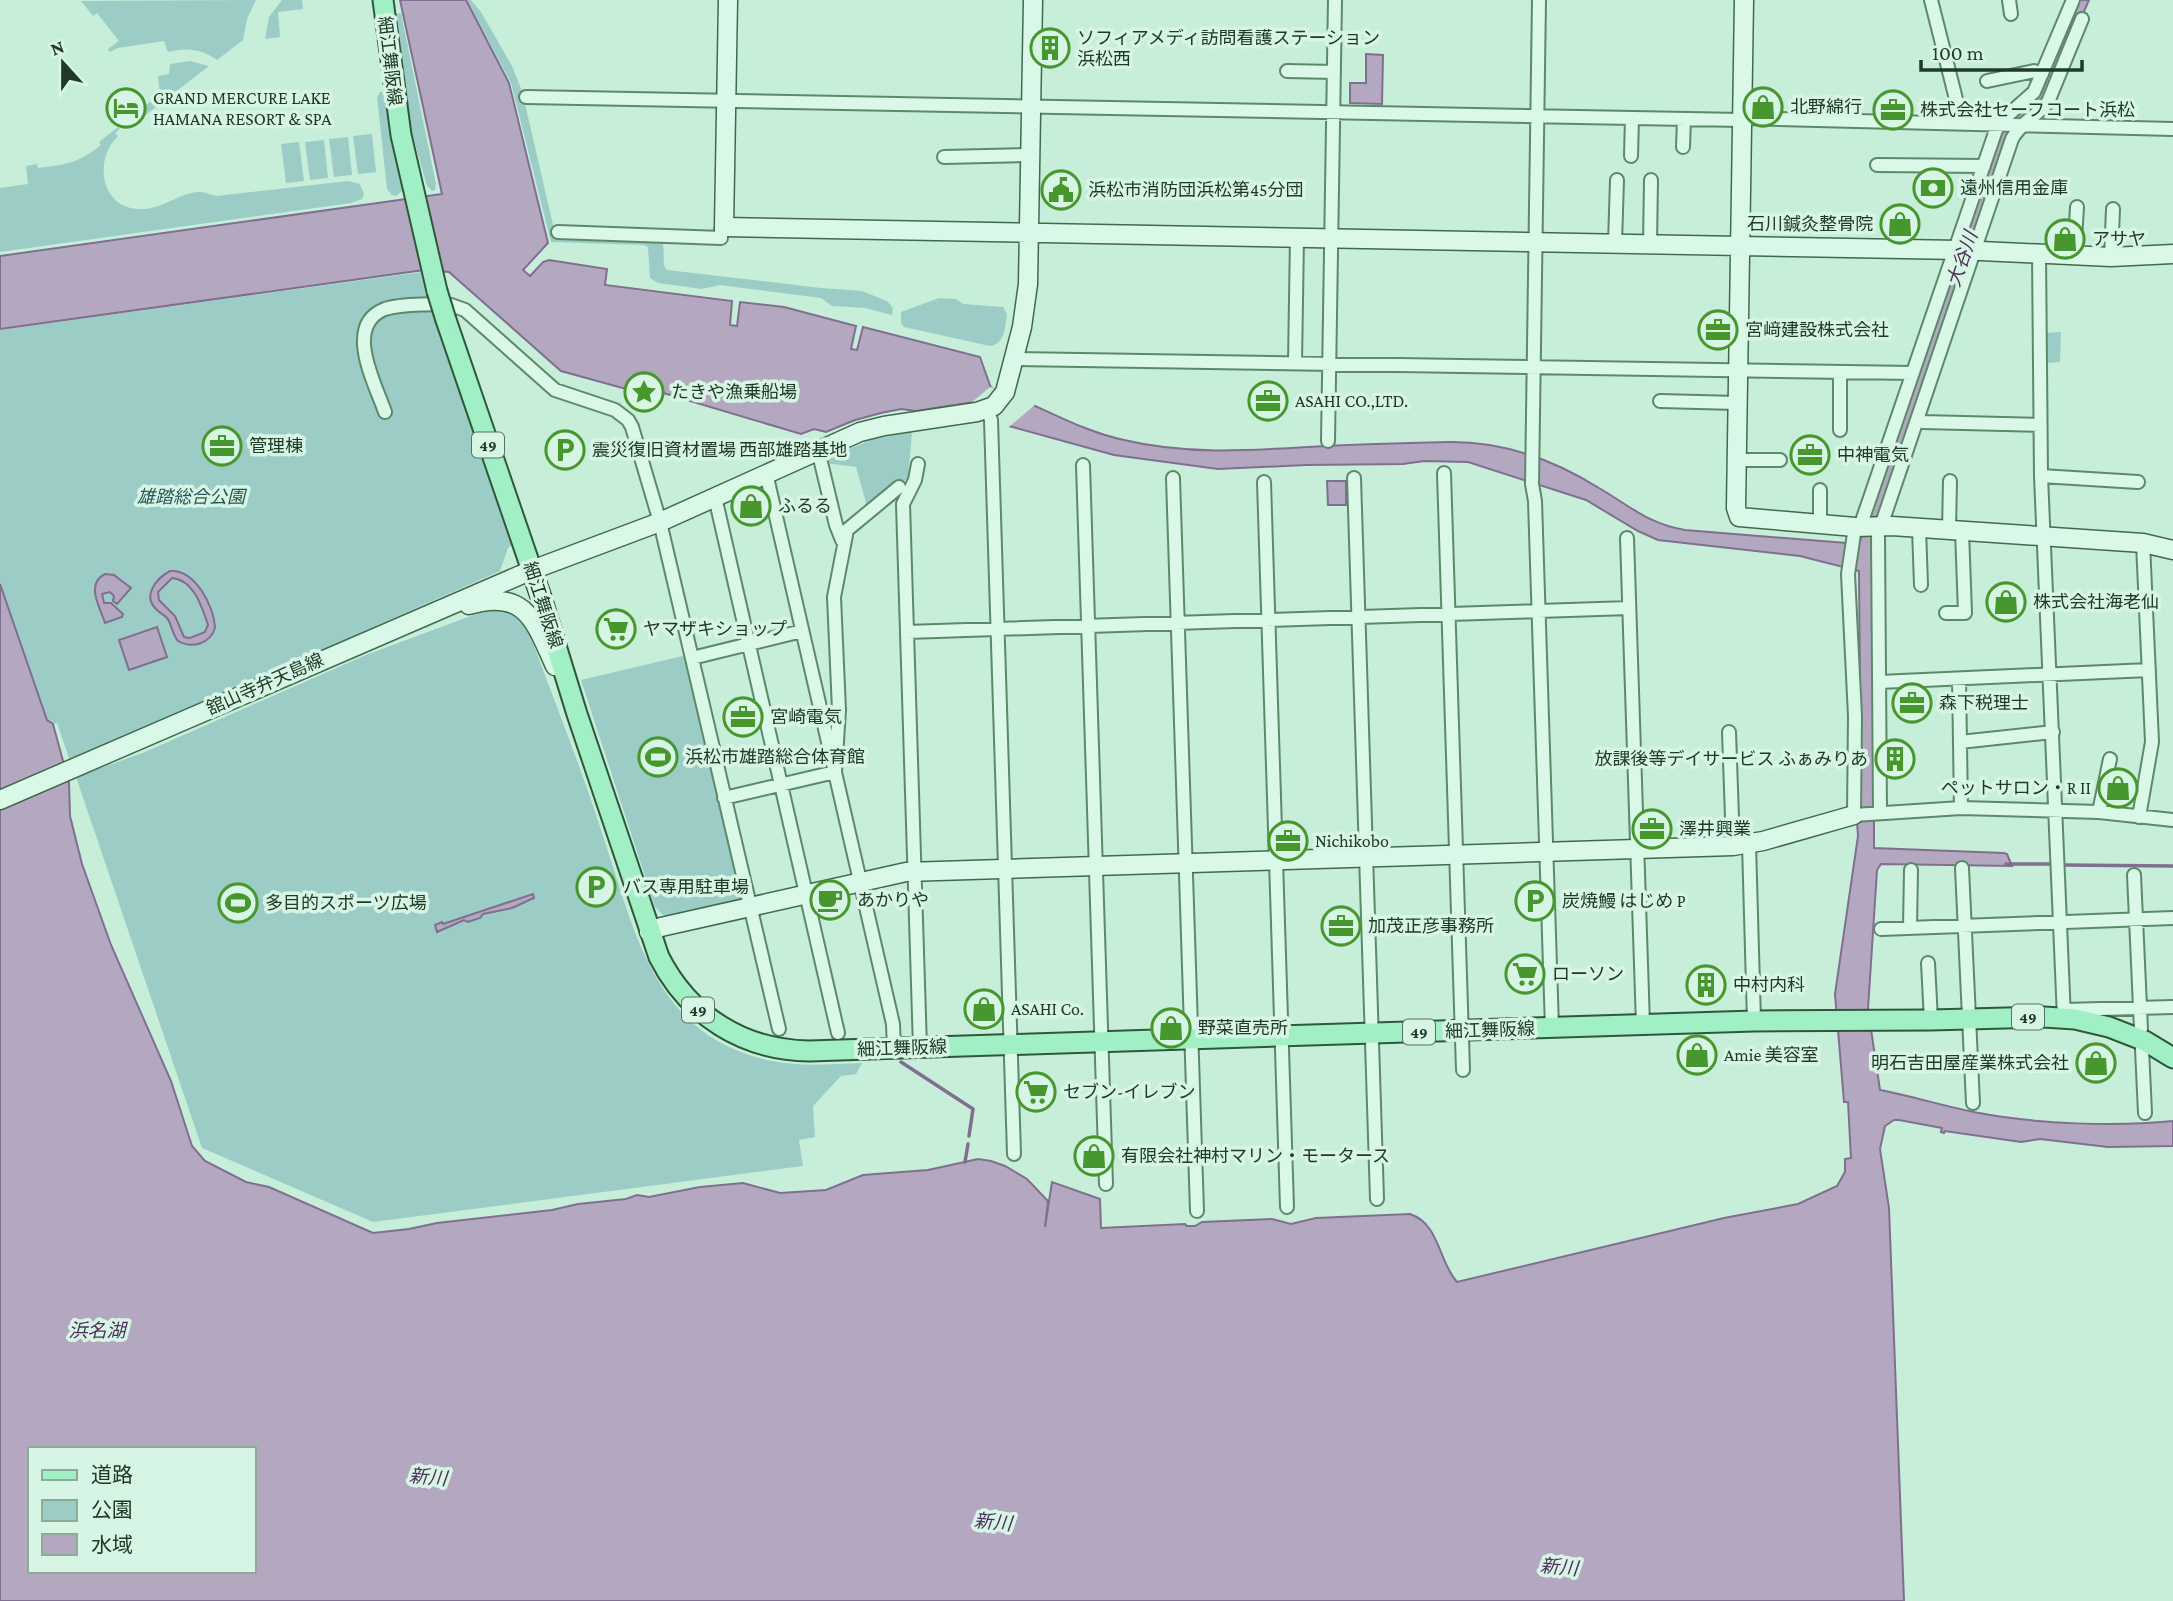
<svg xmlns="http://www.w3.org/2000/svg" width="2173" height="1601" font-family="'Crimson Pro','Noto Sans JP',serif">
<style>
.green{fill:#9bccc6}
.water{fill:#b4a8c1;stroke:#806f90;stroke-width:2;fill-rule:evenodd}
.pier{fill:#c7eed9}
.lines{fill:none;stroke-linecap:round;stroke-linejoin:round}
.stream{stroke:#806f90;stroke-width:3.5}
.street-casing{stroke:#5d896a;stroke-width:16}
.secondary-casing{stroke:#406b4b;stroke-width:21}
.primary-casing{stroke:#31573a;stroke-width:23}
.street{stroke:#daf8e8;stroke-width:12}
.secondary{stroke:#daf8e8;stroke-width:18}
.primary{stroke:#a1efc4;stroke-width:19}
.primary-bridge-casing{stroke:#31573a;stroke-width:23;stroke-linecap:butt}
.primary-bridge{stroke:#a1efc4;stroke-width:19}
.labels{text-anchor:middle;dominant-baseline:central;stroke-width:7;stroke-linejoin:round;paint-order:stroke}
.shield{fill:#d7f5e5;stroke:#57725f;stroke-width:2}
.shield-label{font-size:16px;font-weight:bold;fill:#203a26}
.poi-label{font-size:18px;fill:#203a26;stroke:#d7f5e5;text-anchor:start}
.street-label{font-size:18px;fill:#203a26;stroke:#d7f5e5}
.park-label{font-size:18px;font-style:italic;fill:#275556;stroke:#d7f5e5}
.water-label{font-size:19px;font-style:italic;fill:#4d3059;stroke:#d7f5e5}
</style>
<rect width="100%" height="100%" fill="#c7eed9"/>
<path class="green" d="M 256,0 L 247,19 L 243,40 L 217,60 C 202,49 186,47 168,52 L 164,41 L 118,48 L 110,52 L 108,49 L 119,41 L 97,13 L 93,16 L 81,1 Z
M 282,0 L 302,0 L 303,9 L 278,12 L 280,37 L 265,39 L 269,17 Z
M 467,0 L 471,0 L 481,12 L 512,66 L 522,91 L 554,229 L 661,240 C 667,250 660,263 667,270 L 821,288 L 862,291 L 887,301 L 893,308 L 892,315 L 865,308 L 832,306 L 821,298 L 720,285 L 702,289 L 658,283 L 650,278 L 648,247 L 644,245 L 551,242 L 511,83 Z
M 401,13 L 436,184 L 435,190 L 432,191 L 427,186 L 412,133 L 397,31 L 396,14 Z
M 190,61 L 209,66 L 138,121 L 135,117 L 130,121 L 128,119 L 160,94 L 158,76 L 169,74 L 170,64 Z
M 380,92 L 383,92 L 387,96 L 403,185 L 402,191 L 396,196 L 392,195 L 387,189 L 377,97 Z
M 118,127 L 120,129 L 115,133 L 118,136 C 93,160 101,208 139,209 C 161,210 176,195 196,192 C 204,191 210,195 217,196 L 348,181 L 360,184 L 364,194 L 362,199 L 351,203 L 0,252 L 0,188 L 28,184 L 26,166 L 37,164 L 38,168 C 67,164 77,164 101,145 L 99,142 Z
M 372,134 L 376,172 L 358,174 L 353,136 Z
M 348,137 L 352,175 L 334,177 L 329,139 Z
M 324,140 L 328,178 L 310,180 L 305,142 Z
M 299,142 L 304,181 L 286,183 L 281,144 Z
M 422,272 L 513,544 L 508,548 L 500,571 L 70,761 L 57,723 L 53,724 L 47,720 L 0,584 L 0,330 Z
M 939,298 L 956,299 L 963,304 L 1003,307 L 1007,314 C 1005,327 1005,344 990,346 L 904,327 L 901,323 L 901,312 Z
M 2061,332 L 2060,362 L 2045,363 L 2045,333 Z
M 912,432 L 908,478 L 868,510 L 856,467 L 825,463 L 824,459 L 874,439 Z
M 497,610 C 515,613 524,622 531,638 C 555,703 581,767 602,833 C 635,931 653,1037 772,1061 C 801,1067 832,1064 862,1063 L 856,1074 L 841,1076 L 813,1106 L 815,1137 L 799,1140 L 803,1166 L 373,1222 L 202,1148 L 76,777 L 145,752 L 366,655 L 476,614 Z
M 687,655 L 744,898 L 742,901 L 667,919 L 655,907 L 581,680 Z"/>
<path class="water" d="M 400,0 L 466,0 L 509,83 L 548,243 L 523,270 L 530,276 L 543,262 L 549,260 L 607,269 L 605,285 L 732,301 L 730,325 L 737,326 L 740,302 L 784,307 L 856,326 L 851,349 L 857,350 L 863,327 L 980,357 L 991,388 C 1036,403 1077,430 1124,440 C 1191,456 1257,450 1325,446 C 1367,444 1410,443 1452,442 C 1505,442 1554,460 1599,488 C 1630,506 1648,524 1685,530 L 1859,544 L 2001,128 L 2029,104 L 2078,0 L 2089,0 L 2048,95 L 2019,122 L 1874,536 L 1874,848 L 2004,853 L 2007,854 L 2012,866 L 1881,864 L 1877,870 L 1868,1009 L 1880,1090 C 1912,1096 1946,1107 1979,1113 C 2037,1124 2115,1127 2173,1121 L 2173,1146 L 2108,1147 L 2040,1139 L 2021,1142 L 1945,1131 L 1944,1133 L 1941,1132 L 1942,1128 L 1899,1120 L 1894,1120 L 1885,1126 L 1880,1149 L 1889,1208 L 1904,1601 L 0,1601 L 0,584 L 47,720 L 53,724 L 69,783 L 70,816 L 82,864 L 111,945 L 171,1081 L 192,1146 L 205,1161 L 246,1182 L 269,1187 L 373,1233 L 409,1229 L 437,1223 L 552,1210 L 578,1204 L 626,1199 L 637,1195 L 649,1197 L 700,1187 L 743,1183 L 780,1193 L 826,1190 L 863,1175 L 928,1170 L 978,1159 L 991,1161 L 1005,1166 L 1027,1179 L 1048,1201 L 1045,1227 L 1052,1182 L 1100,1199 L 1101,1228 L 1185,1224 L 1187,1226 L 1195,1226 L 1202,1222 L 1272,1219 L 1291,1224 L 1316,1218 L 1410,1214 C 1440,1224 1438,1261 1457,1282 L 1724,1218 L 1798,1204 L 1837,1186 L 1845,1172 L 1845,1159 L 1851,1158 L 1848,1102 L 1844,1102 L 1835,994 L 1858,836 L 1857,821 L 1861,808 L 1859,571 L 1800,556 L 1658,540 L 1638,531 L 1586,500 L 1468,462 L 1424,461 L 1403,464 L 1306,465 L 1218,469 L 1114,455 L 1009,426 L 974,402 L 916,411 L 901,409 L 881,413 L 855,420 L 826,432 L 814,429 L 801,434 L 650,389 L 637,392 L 561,371 L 449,272 L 424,270 L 0,329 L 0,256 L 442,194 ZM 30,1449 L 254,1449 L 254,1571 L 30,1571 Z
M 1366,54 L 1383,55 L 1382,104 L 1350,103 L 1350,83 L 1366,83 Z
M 1327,481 L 1346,481 L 1346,505 L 1328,505 Z
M 170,571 C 195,569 214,606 215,628 C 210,644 192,649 178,641 C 173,635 172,628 169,621 C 166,615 161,614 157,610 C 141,596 157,578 170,571 ZM 172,578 C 194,580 202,607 208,625 L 205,632 L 190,638 L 184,637 L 175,616 L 159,600 L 158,592 Z
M 105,574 L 114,575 L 131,588 L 117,604 L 113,601 L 114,596 L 110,592 L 102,594 L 104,603 L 111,603 L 123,614 L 122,617 L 105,623 C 100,607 85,584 105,574 Z
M 157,627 L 167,657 L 129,670 L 119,640 Z
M 533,894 L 534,898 L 512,908 L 483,914 L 480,918 L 468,922 L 464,920 L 437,932 L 435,925 L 442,922 L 443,924 Z"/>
<path class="pier" d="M 990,387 L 1037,403 L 1009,427 L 952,405 L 971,403 Z"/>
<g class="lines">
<path class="stream" d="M 2006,864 L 2053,864
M 2063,865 L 2173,866
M 901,1062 L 973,1109 L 969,1136
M 965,1162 L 968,1144"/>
<g class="street-casing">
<path id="street" d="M 1539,0 L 1532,484 L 1535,501 L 1552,1028
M 1931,0 L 1960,115 L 1960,122
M 2009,0 L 2011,14
M 1287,71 L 1334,72
M 1987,81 L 2034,71 L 2042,74
M 526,97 L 1742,120
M 1742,118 L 2173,129
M 1683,147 L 1684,119
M 1631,156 L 1632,118
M 944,157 L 1030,155
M 1877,165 L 1984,166
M 558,232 L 721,238 L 721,230 L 724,227
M 1615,243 L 1617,180
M 1650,244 L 1651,180
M 2039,253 L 2041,476 L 2064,1018
M 2074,255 L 2077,207
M 2111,257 L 2113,209
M 451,305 L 465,310 L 555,390 L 615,410 L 628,420 L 632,427 L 660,522 L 779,1029
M 1014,359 L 1913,373
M 1295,363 L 1297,237
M 1660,401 L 1737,403
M 987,409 L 991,420 L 1014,1154
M 385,412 C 375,383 343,325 385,309 C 400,304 418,305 434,304
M 1917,420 L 1923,422 L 2040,425
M 1840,430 L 1840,372
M 1328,441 L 1335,0
M 818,450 L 836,525 L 842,540 L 845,540
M 1736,460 L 1780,460
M 918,464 L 915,480 L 903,504 L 920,1048
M 1083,465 L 1106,1184
M 766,473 L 893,1024 L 894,1048
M 1444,473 L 1463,1070
M 2041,476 L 2138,482
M 1173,478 L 1197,1211
M 1354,478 L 1377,1199
M 1264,482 L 1287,1207
M 715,497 L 838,1033
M 1820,524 L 1820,490
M 1855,527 L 1848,574 L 1855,716 L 1854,815 L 1961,808 L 2099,812 L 2173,820
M 1860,527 L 1998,124 L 2034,92 L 2073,0
M 1919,528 L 1921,585
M 1949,530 L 1950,481
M 1627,538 L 1643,1025
M 1946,613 L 1965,613 L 1962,531
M 907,632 L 1629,608
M 692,658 L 802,631
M 1959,679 L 1961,808
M 1879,682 L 2149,670
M 1729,732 L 1733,846
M 1960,742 L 2053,732
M 724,798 L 835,772 L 839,710 L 834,597 L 847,530 L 899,487
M 1880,812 L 1878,535 L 2012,139 C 2020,123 2037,116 2048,102 L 2082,19
M 2099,812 L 2110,759
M 2139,817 L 2152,742 L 2143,543
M 1749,844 L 1754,1021
M 1962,868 L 1973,1103
M 2134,875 L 2141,1029
M 1910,928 L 1911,870
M 1881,929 L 2173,918
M 1928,963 L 1931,1020
M 2065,1010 L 2173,1007
M 2145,1113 L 2142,1049 L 2145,1041"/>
</g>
<g class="secondary-casing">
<path id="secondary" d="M 728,0 L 724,227 L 1959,250 L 2111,257 L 2173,254
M 1744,0 L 1736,508 L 1739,517 L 1855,527 L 1892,526 L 2143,543 L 2173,550
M 469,605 C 526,588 535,622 555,666
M 0,800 L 532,570 L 660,522 L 860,432 L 884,426 L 977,412 L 994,406 L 1005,392 L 1022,327 L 1028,284 L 1033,0
M 649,932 L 661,927 L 906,872 L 1733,846 L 1763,841 L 1854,815"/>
</g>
<g class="primary-casing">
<path id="primary" d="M 383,0 L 401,135 L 437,291
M 446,320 L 541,597 L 577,714 L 659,957 C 689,1016 743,1050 809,1051 L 1754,1021 L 1931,1020 L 2044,1017 L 2075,1019 L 2109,1027 L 2145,1041 L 2173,1058"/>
</g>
<use href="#street" class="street"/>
<use href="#secondary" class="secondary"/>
<use href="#primary" class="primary"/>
<g class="primary-bridge-casing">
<path id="primary-bridge" d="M 437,291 L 446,320"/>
</g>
<use href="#primary-bridge" class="primary-bridge"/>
</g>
<defs>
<g id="building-ring" transform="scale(2.0125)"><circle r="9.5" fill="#d7f5e5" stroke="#47972e" stroke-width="1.5"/><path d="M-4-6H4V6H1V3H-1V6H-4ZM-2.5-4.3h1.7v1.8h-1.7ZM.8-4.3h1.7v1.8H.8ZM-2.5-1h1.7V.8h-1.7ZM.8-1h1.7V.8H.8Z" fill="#47972e"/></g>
<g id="shop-ring" transform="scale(2.0125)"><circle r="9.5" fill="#d7f5e5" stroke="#47972e" stroke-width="1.5"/><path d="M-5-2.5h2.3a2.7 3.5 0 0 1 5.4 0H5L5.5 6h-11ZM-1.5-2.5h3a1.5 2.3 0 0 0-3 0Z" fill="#47972e"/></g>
<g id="hotel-ring" transform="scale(2.0125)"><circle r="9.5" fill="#d7f5e5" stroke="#47972e" stroke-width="1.5"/><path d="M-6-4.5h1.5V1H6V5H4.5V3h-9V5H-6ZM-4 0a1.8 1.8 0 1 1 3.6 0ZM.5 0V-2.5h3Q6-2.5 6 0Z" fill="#47972e"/></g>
<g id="office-ring" transform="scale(2.0125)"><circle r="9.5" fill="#d7f5e5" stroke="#47972e" stroke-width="1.5"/><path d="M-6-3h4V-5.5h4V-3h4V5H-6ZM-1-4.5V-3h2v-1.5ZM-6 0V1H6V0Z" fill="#47972e"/></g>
<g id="bank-ring" transform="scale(2.0125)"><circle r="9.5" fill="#d7f5e5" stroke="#47972e" stroke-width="1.5"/><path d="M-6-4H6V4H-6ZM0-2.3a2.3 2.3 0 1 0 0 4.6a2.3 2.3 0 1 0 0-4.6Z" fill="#47972e"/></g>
<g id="civic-ring" transform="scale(2.0125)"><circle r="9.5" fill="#d7f5e5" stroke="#47972e" stroke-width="1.5"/><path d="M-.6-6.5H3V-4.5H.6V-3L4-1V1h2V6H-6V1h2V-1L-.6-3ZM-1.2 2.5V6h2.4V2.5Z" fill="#47972e"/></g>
<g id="sight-ring" transform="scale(2.0125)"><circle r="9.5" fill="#d7f5e5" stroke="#47972e" stroke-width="1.5"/><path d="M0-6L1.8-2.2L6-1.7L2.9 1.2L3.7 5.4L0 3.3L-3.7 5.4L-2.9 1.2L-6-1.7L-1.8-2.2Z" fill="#47972e"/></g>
<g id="parking-ring" transform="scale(2.0125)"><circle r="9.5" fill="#d7f5e5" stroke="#47972e" stroke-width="1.5"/><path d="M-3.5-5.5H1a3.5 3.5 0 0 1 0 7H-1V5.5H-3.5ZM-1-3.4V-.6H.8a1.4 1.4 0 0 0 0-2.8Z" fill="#47972e"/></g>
<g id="supermarket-ring" transform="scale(2.0125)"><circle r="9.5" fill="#d7f5e5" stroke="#47972e" stroke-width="1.5"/><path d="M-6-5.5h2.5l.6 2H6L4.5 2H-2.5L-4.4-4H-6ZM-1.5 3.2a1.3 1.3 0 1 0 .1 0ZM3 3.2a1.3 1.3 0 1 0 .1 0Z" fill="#47972e"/></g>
<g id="stadium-ring" transform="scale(2.0125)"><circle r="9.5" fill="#d7f5e5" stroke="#47972e" stroke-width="1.5"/><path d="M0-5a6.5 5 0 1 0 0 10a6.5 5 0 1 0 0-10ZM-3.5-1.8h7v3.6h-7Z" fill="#47972e"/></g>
<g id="cafe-ring" transform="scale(2.0125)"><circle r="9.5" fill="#d7f5e5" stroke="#47972e" stroke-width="1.5"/><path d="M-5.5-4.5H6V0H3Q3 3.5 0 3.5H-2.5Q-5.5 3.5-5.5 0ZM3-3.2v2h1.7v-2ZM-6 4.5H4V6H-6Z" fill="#47972e"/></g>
</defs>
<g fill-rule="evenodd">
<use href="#building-ring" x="1050" y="48"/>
<use href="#shop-ring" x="1763" y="107"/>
<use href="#hotel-ring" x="126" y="108"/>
<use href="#office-ring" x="1893" y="110"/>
<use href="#bank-ring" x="1933" y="188"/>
<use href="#civic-ring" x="1061" y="190"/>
<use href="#shop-ring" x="1900" y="224"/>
<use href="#shop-ring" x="2065" y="239"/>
<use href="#office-ring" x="1718" y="330"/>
<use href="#sight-ring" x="644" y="392"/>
<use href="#office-ring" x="1268" y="401"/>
<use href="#office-ring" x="222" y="446"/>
<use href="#parking-ring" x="565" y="450"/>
<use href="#office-ring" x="1810" y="455"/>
<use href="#shop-ring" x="751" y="506"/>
<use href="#shop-ring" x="2006" y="602"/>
<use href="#supermarket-ring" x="616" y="629"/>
<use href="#office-ring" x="1912" y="703"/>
<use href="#office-ring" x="743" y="717"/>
<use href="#stadium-ring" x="658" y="757"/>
<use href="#building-ring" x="1895" y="759"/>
<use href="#shop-ring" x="2118" y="788"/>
<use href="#office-ring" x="1652" y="829"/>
<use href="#office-ring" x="1288" y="841"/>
<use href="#parking-ring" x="596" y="887"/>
<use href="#cafe-ring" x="830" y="900"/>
<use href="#parking-ring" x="1535" y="901"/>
<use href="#stadium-ring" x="238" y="903"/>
<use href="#office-ring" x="1341" y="926"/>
<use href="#supermarket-ring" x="1525" y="974"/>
<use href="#building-ring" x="1706" y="985"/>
<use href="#shop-ring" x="984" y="1009"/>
<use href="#shop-ring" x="1171" y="1028"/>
<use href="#shop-ring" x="1697" y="1055"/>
<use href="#shop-ring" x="2096" y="1063"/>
<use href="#supermarket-ring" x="1036" y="1092"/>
<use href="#shop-ring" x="1094" y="1156"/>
</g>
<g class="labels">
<g class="shield">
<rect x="472" y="432.5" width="32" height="25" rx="5"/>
<rect x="682" y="997.5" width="32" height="25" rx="5"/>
<rect x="2012" y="1004.5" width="32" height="25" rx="5"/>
<rect x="1403" y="1019.5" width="32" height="25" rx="5"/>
</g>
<g class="shield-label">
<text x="488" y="445">49</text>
<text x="698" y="1010">49</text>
<text x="2028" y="1017">49</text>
<text x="1419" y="1032">49</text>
</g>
<g class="poi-label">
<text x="1077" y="38">ソフィアメディ訪問看護ステーション<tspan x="1077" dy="21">浜松西</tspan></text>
<text x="153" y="98">GRAND MERCURE LAKE<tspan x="153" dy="21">HAMANA RESORT &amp; SPA</tspan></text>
<text x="1790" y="107">北野綿行</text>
<text x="1920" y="110">株式会社セーフコート浜松</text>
<text x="1960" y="188">遠州信用金庫</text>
<text x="1088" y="190">浜松市消防団浜松第45分団</text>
<text x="1873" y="224" text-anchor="end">石川鍼灸整骨院</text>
<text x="2092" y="239">アサヤ</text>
<text x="1745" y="330">宮﨑建設株式会社</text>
<text x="671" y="392">たきや漁乗船場</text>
<text x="1295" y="401">ASAHI CO.,LTD.</text>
<text x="249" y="446">管理棟</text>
<text x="592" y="450">震災復旧資材置場 西部雄踏基地</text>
<text x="1837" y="455">中神電気</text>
<text x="778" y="506">ふるる</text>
<text x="2033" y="602">株式会社海老仙</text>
<text x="643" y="629">ヤマザキショップ</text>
<text x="1939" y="703">森下税理士</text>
<text x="770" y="717">宮崎電気</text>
<text x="685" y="757">浜松市雄踏総合体育館</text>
<text x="1868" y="759" text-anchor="end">放課後等デイサービス ふぁみりあ</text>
<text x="2091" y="788" text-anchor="end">ペットサロン・R II</text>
<text x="1679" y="829">澤井興業</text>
<text x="1315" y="841">Nichikobo</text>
<text x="623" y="887">バス専用駐車場</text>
<text x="857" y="900">あかりや</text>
<text x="1562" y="901">炭焼鰻 はじめ P</text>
<text x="265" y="903">多目的スポーツ広場</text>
<text x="1368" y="926">加茂正彦事務所</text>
<text x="1552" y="974">ローソン</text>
<text x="1733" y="985">中村内科</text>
<text x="1011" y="1009">ASAHI Co.</text>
<text x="1198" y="1028">野菜直売所</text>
<text x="1724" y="1055">Amie 美容室</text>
<text x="2069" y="1063" text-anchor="end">明石吉田屋産業株式会社</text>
<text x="1063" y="1092">セブン-イレブン</text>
<text x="1121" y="1156">有限会社神村マリン・モータース</text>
</g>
<g class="street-label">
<text transform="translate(390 61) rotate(83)">細江舞阪線</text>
<text transform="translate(543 605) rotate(72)">細江舞阪線</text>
<text transform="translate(265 684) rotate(-24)">舘山寺弁天島線</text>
<text transform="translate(1490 1030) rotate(-2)">細江舞阪線</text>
<text transform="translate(902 1048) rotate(-2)">細江舞阪線</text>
</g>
<g class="park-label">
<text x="191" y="497">雄踏総合公園</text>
</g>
<g class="water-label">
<text transform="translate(1962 259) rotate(-71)">大谷川</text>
<text x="97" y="1330">浜名湖</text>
<text transform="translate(428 1477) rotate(5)">新川</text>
<text transform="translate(993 1522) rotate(5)">新川</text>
<text transform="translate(1559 1567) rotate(5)">新川</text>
</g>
</g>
<rect x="28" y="1447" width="228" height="126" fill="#d7f5e5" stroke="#8eaa99" stroke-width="2"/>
<rect x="42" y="1470" width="35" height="10" fill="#a1efc4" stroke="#8eaa99" stroke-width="2"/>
<text x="91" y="1482" font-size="21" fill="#203a26">道路</text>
<rect x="42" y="1500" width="35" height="21" fill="#9bccc6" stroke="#8eaa99" stroke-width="2"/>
<text x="91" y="1517" font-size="21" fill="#203a26">公園</text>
<rect x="42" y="1534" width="35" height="21" fill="#b4a8c1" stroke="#8eaa99" stroke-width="2"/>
<text x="91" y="1552" font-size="21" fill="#203a26">水域</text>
<g transform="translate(63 63) rotate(339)" stroke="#d7f5e5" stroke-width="5" paint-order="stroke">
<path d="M0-5L12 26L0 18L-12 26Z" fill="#203a26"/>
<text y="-10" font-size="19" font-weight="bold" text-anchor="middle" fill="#203a26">N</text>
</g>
<path d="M1921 60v10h161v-10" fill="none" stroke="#203a26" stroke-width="3.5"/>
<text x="1932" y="60" font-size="21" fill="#203a26" stroke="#d7f5e5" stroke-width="5" paint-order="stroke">100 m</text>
</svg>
